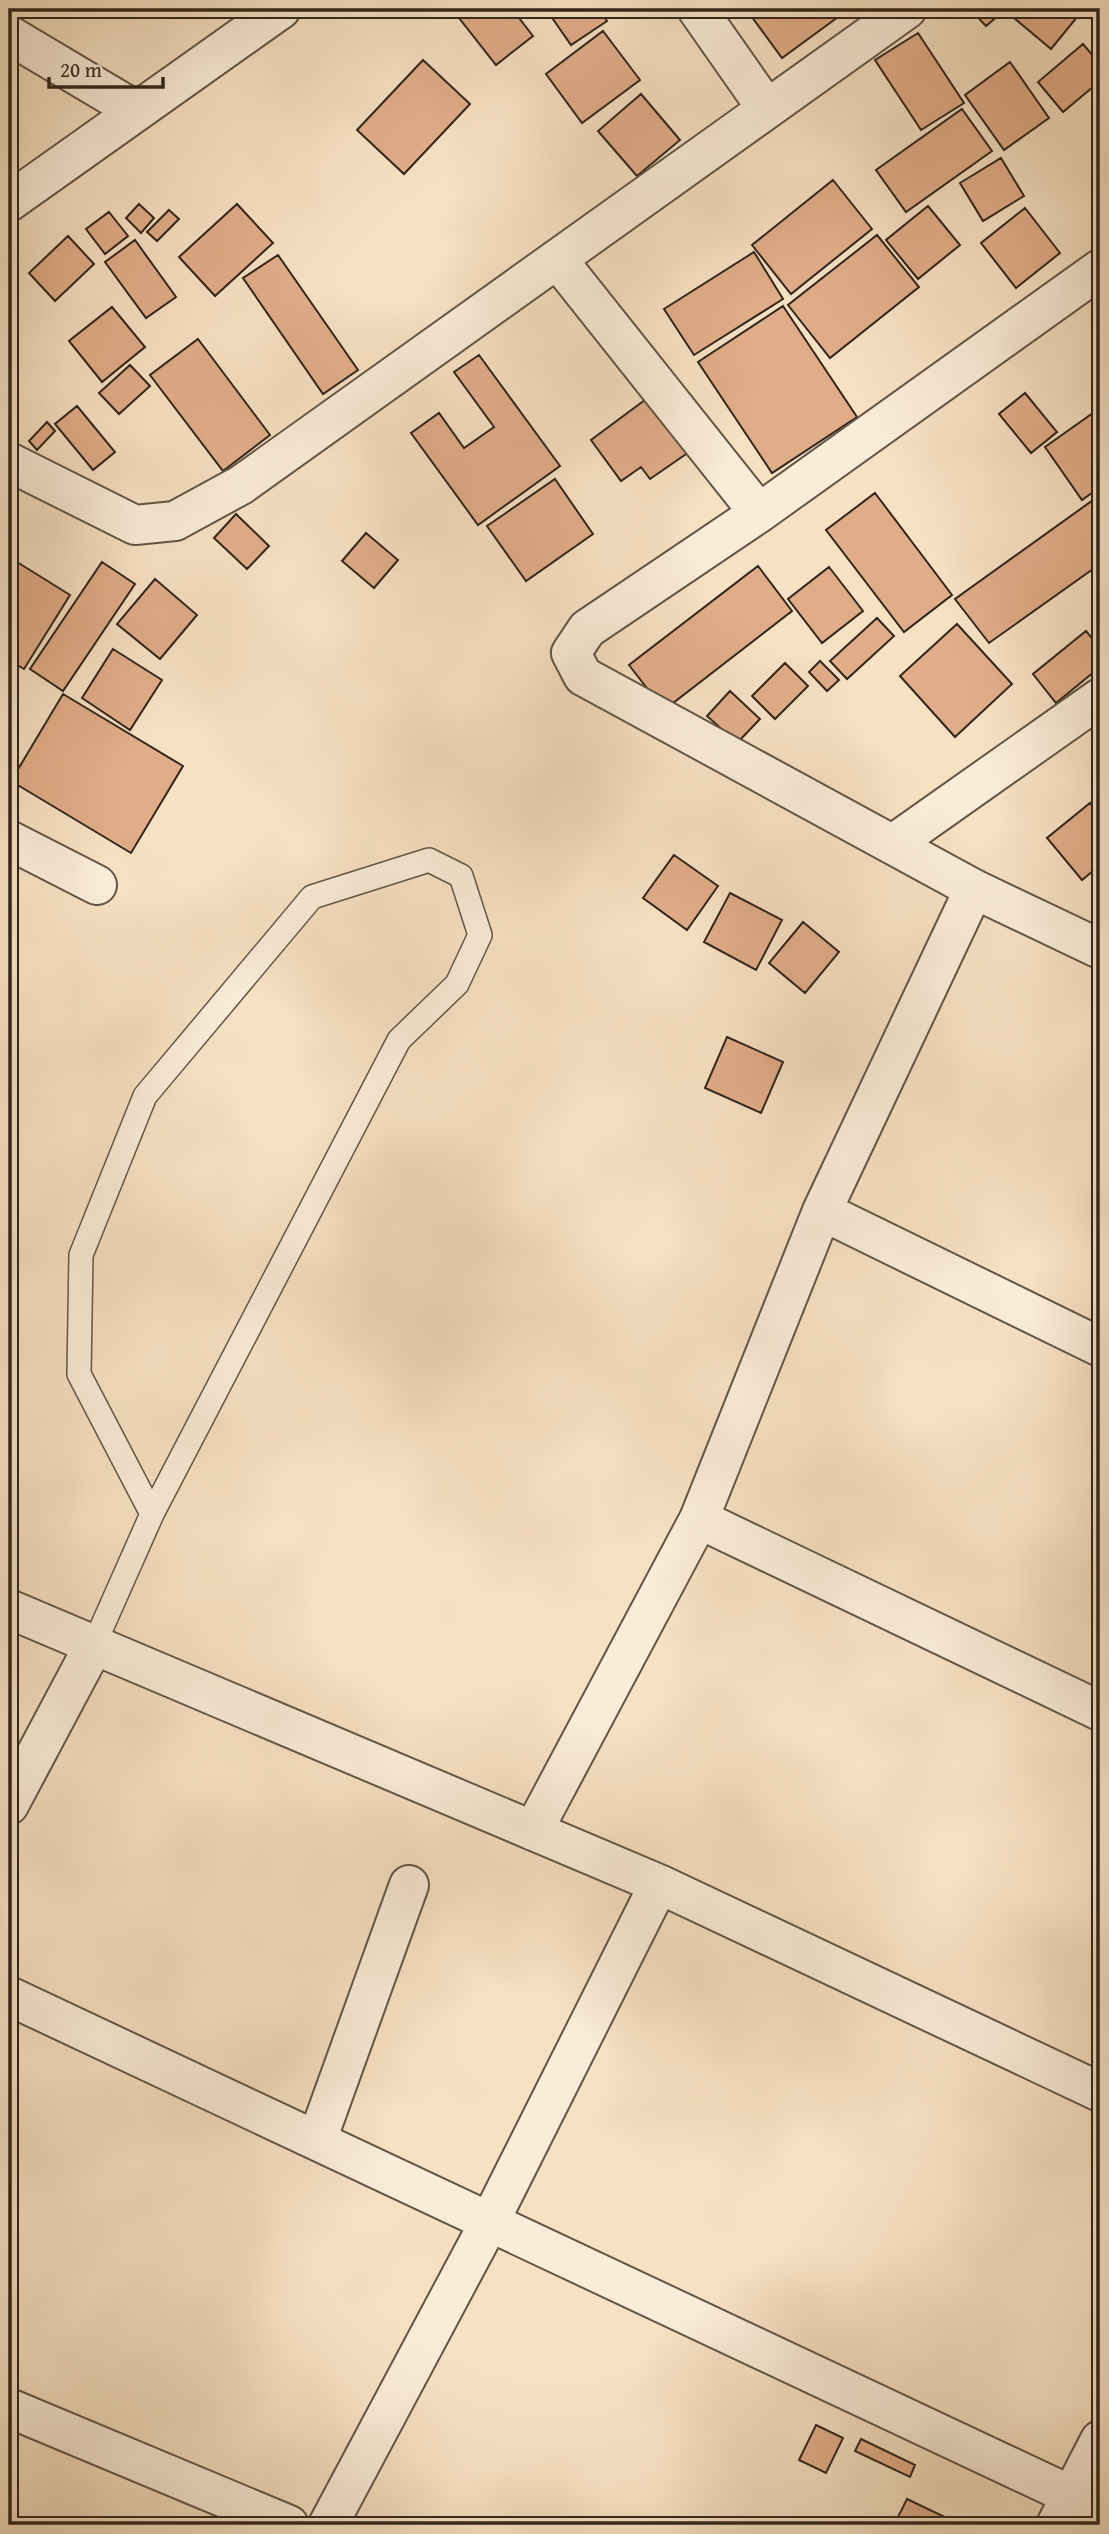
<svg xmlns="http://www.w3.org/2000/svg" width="1109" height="2534" font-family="'Gentium Book Plus',serif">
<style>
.building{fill:#e1ad89;stroke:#30261c;stroke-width:2}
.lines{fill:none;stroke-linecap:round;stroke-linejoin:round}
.lane-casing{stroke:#625546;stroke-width:26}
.street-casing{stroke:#625546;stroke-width:42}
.lane{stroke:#faecd8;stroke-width:23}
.street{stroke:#faecd8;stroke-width:38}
</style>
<rect width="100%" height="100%" fill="#f7e1c3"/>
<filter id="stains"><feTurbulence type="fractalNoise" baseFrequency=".00286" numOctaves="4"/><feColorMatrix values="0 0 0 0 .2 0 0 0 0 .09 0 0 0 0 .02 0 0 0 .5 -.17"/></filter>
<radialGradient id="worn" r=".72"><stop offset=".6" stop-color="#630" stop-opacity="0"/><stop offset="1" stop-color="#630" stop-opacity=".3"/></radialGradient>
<path class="building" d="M 452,9 L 512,9 L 533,36 L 496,65 Z
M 546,9 L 599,9 L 607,21 L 571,45 Z
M 746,9 L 849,9 L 782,58 Z
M 970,9 L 1006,9 L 986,26 Z
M 1022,9 L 1080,9 L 1082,11 L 1051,49 L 1014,18 Z
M 603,31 L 640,80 L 582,123 L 546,74 Z
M 918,33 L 964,103 L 921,130 L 875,60 Z
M 1083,44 L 1100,64 L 1100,81 L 1063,112 L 1038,82 Z
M 423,60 L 470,104 L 404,174 L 357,130 Z
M 1010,62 L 1049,118 L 1004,150 L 965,95 Z
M 641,94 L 680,140 L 637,176 L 598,131 Z
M 962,109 L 992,151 L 906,212 L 876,170 Z
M 1001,158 L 1024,196 L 983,221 L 960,183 Z
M 833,180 L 872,229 L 791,294 L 752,245 Z
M 139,204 L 154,218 L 141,233 L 126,218 Z
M 237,204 L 273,243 L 215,296 L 179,257 Z
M 928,206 L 960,245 L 918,279 L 886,240 Z
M 1025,208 L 1060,253 L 1016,288 L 981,243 Z
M 169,210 L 179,219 L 157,241 L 147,232 Z
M 109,212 L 128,236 L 105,254 L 86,229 Z
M 877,235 L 919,287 L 830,358 L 788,305 Z
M 68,236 L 94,264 L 55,301 L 29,273 Z
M 135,240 L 176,297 L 146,318 L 105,262 Z
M 754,252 L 783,299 L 694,355 L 664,309 Z
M 278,255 L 358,370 L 323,394 L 243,278 Z
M 783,306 L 857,417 L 772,473 L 698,362 Z
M 112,307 L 145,347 L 102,382 L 69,341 Z
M 198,339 L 270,435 L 223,471 L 150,375 Z
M 479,355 L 560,466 L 478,525 L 411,433 L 439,413 L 464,448 L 494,427 L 454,372 Z
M 130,365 L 150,386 L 119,414 L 99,393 Z
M 1025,393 L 1057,432 L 1031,453 L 999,414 Z
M 649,397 L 689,452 L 650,479 L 641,467 L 621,481 L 591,440 Z
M 77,406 L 115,452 L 93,470 L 55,424 Z
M 1100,408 L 1100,487 L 1082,500 L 1045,447 Z
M 47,422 L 55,431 L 37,450 L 29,441 Z
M 555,479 L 593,534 L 526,581 L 487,526 Z
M 875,493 L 952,595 L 904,632 L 826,530 Z
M 1100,495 L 1100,564 L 989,643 L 955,599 Z
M 236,514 L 269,546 L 247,569 L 214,538 Z
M 366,533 L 398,560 L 374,588 L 342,561 Z
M 9,557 L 70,595 L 24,669 L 9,660 Z
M 102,562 L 135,584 L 63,691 L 30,669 Z
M 758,566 L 792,611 L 664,710 L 629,665 Z
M 829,567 L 863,611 L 822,643 L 788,599 Z
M 155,579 L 197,615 L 160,659 L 117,624 Z
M 877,618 L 894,636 L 847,679 L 830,661 Z
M 957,624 L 1012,684 L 955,737 L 900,676 Z
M 1086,631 L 1100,648 L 1100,667 L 1056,703 L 1033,674 Z
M 113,649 L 162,680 L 130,730 L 82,698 Z
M 820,661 L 839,680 L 827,691 L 809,672 Z
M 785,663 L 808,686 L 775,719 L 752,696 Z
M 730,691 L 760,719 L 737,743 L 707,716 Z
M 63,694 L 183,766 L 131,853 L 11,781 Z
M 1090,803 L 1100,816 L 1100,865 L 1082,880 L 1047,838 Z
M 674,855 L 718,886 L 687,930 L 643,898 Z
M 730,893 L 782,920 L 756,970 L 704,942 Z
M 803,922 L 839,952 L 805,993 L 769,963 Z
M 727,1037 L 783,1062 L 761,1113 L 705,1088 Z
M 816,2425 L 843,2438 L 826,2473 L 799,2460 Z
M 861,2439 L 915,2465 L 910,2477 L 855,2451 Z
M 907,2499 L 955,2522 L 953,2525 L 894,2525 Z"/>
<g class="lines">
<g class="lane-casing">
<path id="lane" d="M 93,1647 L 152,1514 L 399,1040 L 457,984 L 480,935 L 461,876 L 429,860 L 312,897 L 145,1096 L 81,1255 L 79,1374 L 152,1514"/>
</g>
<g class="street-casing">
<path id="street" d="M 697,9 L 767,109
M 9,35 L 135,110
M 9,202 L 281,9
M 557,259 L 759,513
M 1100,269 L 759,513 L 587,629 L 571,653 L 583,676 L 974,889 L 1100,949
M 9,462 L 135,525 L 175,521 L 241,485 L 907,9
M 9,840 L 97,885
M 893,844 L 1100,698
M 822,1211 L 1100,1347
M 699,1519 L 1100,1711
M 9,1609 L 659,1884 L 1100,2092
M 9,1805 L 93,1647
M 533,1831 L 699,1519 L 822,1211 L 974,889
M 9,1996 L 1100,2509
M 317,2140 L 409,1885
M 9,2408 L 289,2525
M 328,2525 L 490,2221 L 659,1884
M 1056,2525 L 1100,2440"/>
</g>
<use href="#lane" class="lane"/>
<use href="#street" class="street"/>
</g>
<rect width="1109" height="2534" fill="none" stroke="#f7e1c3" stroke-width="35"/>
<rect x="10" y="10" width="1088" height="2513" fill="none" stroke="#30261c" stroke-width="3.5"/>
<rect x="18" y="18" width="1074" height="2499" fill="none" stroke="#30261c" stroke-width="2"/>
<path d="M49 77v10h114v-10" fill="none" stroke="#30261c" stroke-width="3.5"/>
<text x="60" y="77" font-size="21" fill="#30261c" stroke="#faecd8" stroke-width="5" paint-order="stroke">20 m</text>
<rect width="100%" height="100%" filter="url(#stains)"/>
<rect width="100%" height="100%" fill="url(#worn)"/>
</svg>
